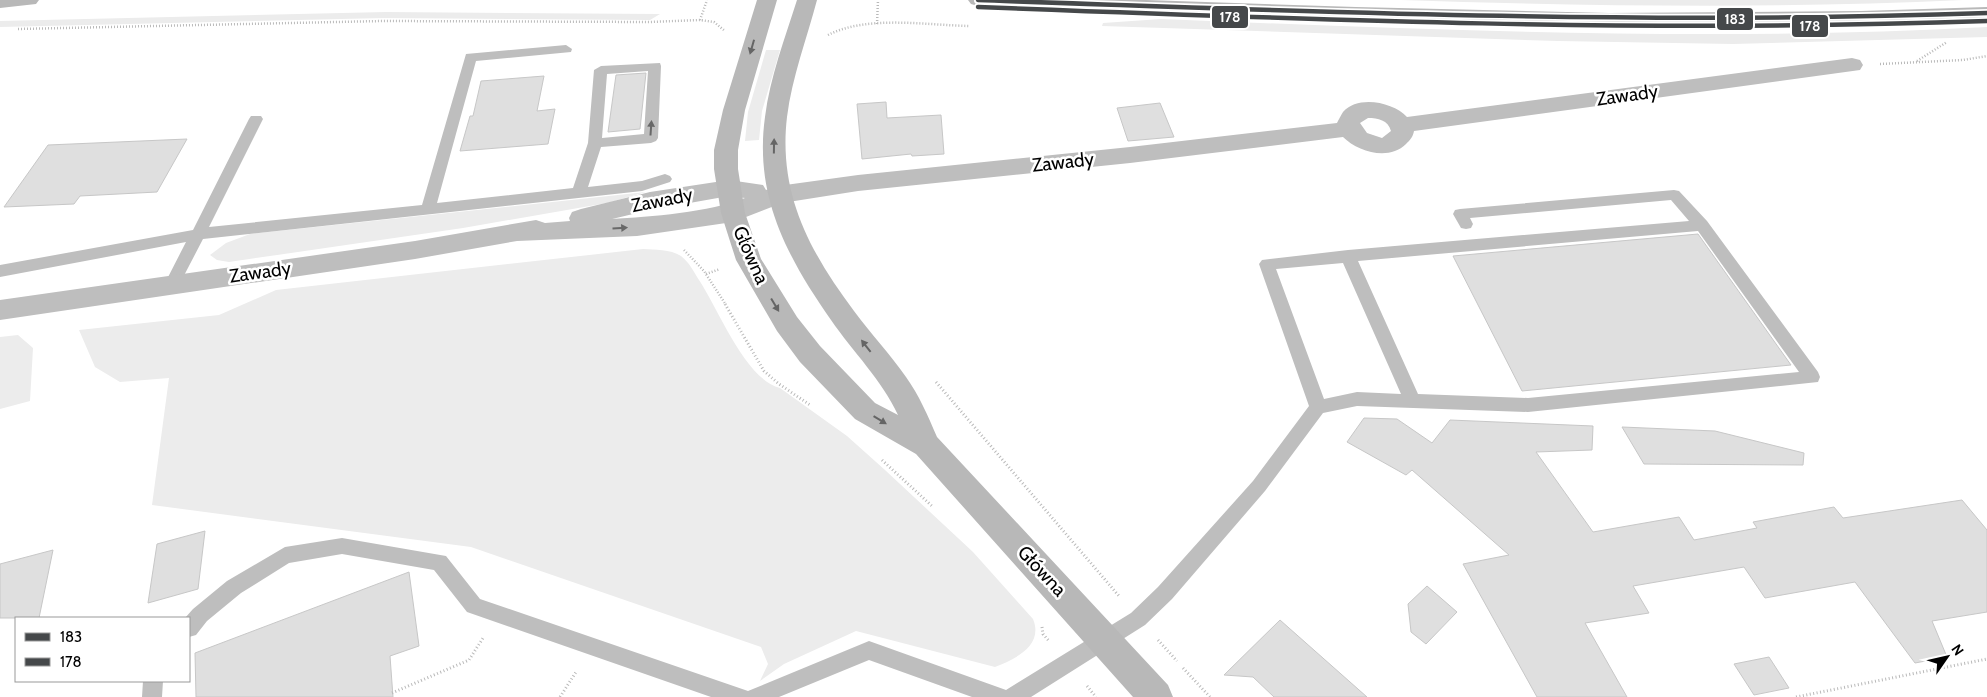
<svg xmlns="http://www.w3.org/2000/svg" width="1987" height="697" font-family="Cabin,sans-serif">
<style>
.green{fill:#ececec}
.building{fill:#dfdfdf;stroke:#c7c7c7}
.lines{fill:none;stroke-linecap:round;stroke-linejoin:round}
.path-far1{stroke:#b9b9b9;stroke-width:2.5;stroke-dasharray:1 2;stroke-linecap:butt}
.path{stroke:#b9b9b9;stroke-width:3;stroke-dasharray:1 2.5;stroke-linecap:butt}
.lane{fill:#bebebe;fill-rule:evenodd}
.street{fill:#bebebe;fill-rule:evenodd}
.secondary{fill:#b8b8b8;fill-rule:evenodd}
.bus-1-casing{stroke:#fff;stroke-width:8}
.bus-2-casing{stroke:#fff;stroke-width:8}
.bus-1{stroke:#45484a;stroke-width:4.5}
.bus-2{stroke:#45484a;stroke-width:4.5}
.oneway{fill:#656565}
.oneway2{fill:#686868}
.labels{text-anchor:middle;dominant-baseline:central;stroke-width:5;stroke-linejoin:round;paint-order:stroke}
.street-label{font-size:19px;fill:#000;stroke:#fff}
.line-badge{stroke:#fff;stroke-width:2}
.badge-label{font-size:14px;text-anchor:middle;font-weight:bold;fill:#fff}
</style>
<rect width="100%" height="100%" fill="#fff"/>
<path class="green" d="M 1401,0 L 1963,0 C 1776,9 1588,6 1401,0 Z
M 386,12 L 660,14 L 650,20 L 384,18 L 0,27 L 0,21 Z
M 1161,19 C 1436,30 1712,42 1987,27 L 1987,37 L 1733,44 L 1558,41 L 1102,26 L 1103,23 Z
M 766,50 L 780,50 L 762,111 L 759,140 L 745,141 L 748,112 Z
M 646,192 L 607,203 L 463,228 L 229,262 L 217,260 L 210,255 L 226,243 L 250,234 Z
M 643,249 C 655,250 670,249 681,256 C 689,262 694,272 699,280 C 719,310 745,379 780,388 L 847,436 L 885,470 L 973,552 L 1033,619 C 1044,646 1015,659 995,667 L 856,631 L 784,664 L 760,681 L 768,664 L 761,647 L 471,547 L 152,505 L 169,378 L 120,382 L 95,367 L 79,330 L 219,315 L 276,290 Z
M 18,335 L 33,348 L 30,401 L 0,409 L 0,337 Z"/>
<path class="building" d="M 646,73 L 640,129 L 608,132 L 616,75 Z
M 544,76 L 537,111 L 555,109 L 548,144 L 460,151 L 470,116 L 473,116 L 481,81 Z
M 886,102 L 887,118 L 941,115 L 944,154 L 912,156 L 911,154 L 862,159 L 857,104 Z
M 1160,103 L 1174,137 L 1128,141 L 1117,108 Z
M 187,139 L 157,192 L 80,196 L 74,204 L 4,207 L 48,145 Z
M 1698,234 L 1791,365 L 1522,391 L 1453,256 Z
M 1364,418 L 1397,419 L 1432,443 L 1450,420 L 1593,426 L 1592,450 L 1536,452 L 1593,532 L 1679,517 L 1694,540 L 1757,528 L 1753,522 L 1834,507 L 1843,518 L 1962,500 L 1987,530 L 1987,612 L 1932,621 L 1947,657 L 1915,663 L 1855,582 L 1765,598 L 1744,567 L 1633,586 L 1649,613 L 1585,623 L 1627,697 L 1537,697 L 1463,564 L 1509,555 L 1412,470 L 1406,475 L 1347,442 Z
M 1622,427 L 1715,431 L 1804,453 L 1803,465 L 1644,464 Z
M 205,531 L 198,589 L 148,603 L 157,544 Z
M 53,550 L 39,618 L 0,618 L 0,564 Z
M 409,572 L 419,646 L 390,656 L 393,697 L 196,697 L 195,653 Z
M 1427,586 L 1457,612 L 1426,644 L 1411,632 L 1408,604 Z
M 1280,620 L 1367,697 L 1274,697 L 1253,677 L 1224,675 Z
M 1769,657 L 1789,688 L 1754,695 L 1734,664 Z"/>
<g class="lines">
<path class="path-far1" d="M 700,20 L 707,0
M 877,24 L 878,0
M 18,29 L 382,21 L 650,22 L 700,20 L 714,22 L 725,31
M 828,35 C 867,15 925,25 969,26
M 1917,61 L 1947,42
M 1880,64 L 1963,60 L 1987,56
M 684,250 L 704,271 L 726,305
M 706,274 L 720,269"/>
<path class="path" d="M 725,304 L 764,371 L 779,384 L 810,405
M 936,382 L 1119,596
M 882,460 L 933,507
M 1042,627 L 1043,634 L 1049,641
M 1158,640 L 1177,661
M 1183,668 L 1210,697
M 1087,686 L 1096,697
M 392,693 L 469,660 L 483,638
M 560,697 L 576,672
M 1796,697 L 1987,659"/>
<path class="lane" d="M 566,45 L 572,49 L 571,52 L 476,61 L 437,203 L 573,188 L 588,143 L 594,70 L 601,66 L 660,63 L 661,66 L 658,138 L 656,141 L 651,143 L 601,147 L 588,187 L 642,181 L 665,174 L 670,176 L 672,179 L 670,182 L 642,191 L 203,239 L 177,289 L 172,291 L 167,289 L 164,285 L 186,242 L 0,277 L 0,265 L 193,230 L 249,119 L 251,116 L 261,116 L 263,119 L 209,227 L 422,205 L 466,54 ZM 648,71 L 644,134 L 602,138 L 607,74 Z
M 1674,190 L 1679,191 L 1707,221 L 1818,372 L 1820,377 L 1818,382 L 1528,412 L 1357,406 L 1323,413 L 1265,491 L 1172,599 L 1145,625 L 1031,697 L 972,697 L 869,660 L 779,697 L 711,697 L 467,612 L 434,570 L 342,554 L 289,563 L 241,593 L 207,621 L 196,635 L 189,637 L 189,618 L 185,618 L 193,609 L 227,581 L 285,547 L 342,538 L 446,556 L 480,599 L 748,691 L 869,641 L 1006,690 L 1131,613 L 1158,587 L 1253,481 L 1309,406 L 1259,264 L 1262,260 L 1348,250 L 1689,221 L 1671,200 L 1470,218 L 1473,224 L 1471,228 L 1466,229 L 1461,228 L 1453,214 L 1455,210 L 1460,209 ZM 1698,231 L 1799,372 L 1528,398 L 1418,394 L 1358,261 ZM 1343,263 L 1401,394 L 1357,392 L 1324,399 L 1276,269 Z
M 143,681 L 163,681 L 162,697 L 142,697 Z"/>
<path class="street" d="M 1852,58 L 1860,60 L 1863,65 L 1860,70 L 1414,131 C 1413,137 1410,140 1406,144 C 1389,161 1358,152 1343,137 L 1130,163 L 858,191 L 782,203 L 733,222 L 637,236 L 517,241 L 415,259 L 0,320 L 0,300 L 415,241 L 536,220 L 545,223 L 570,221 L 569,218 L 572,212 L 581,209 L 650,192 L 729,180 L 763,185 L 766,190 L 778,186 L 858,175 L 1130,147 L 1337,123 C 1339,119 1341,115 1343,112 C 1358,95 1393,102 1407,117 ZM 1368,118 C 1378,118 1388,120 1391,131 L 1382,138 L 1367,133 L 1360,123 ZM 729,196 L 745,198 C 710,212 650,217 612,219 L 650,210 Z"/>
<path class="secondary" d="M 0,0 L 39,0 L 36,4 L 0,8 Z
M 757,0 L 777,0 L 745,110 L 738,150 L 738,169 L 745,213 L 761,259 L 797,317 L 820,346 L 875,403 L 898,415 C 882,380 853,352 831,320 C 787,257 754,196 765,117 C 770,77 785,38 797,0 L 817,0 C 807,38 792,77 787,117 C 778,194 810,252 854,311 C 871,334 890,354 906,377 C 919,395 928,416 937,437 L 1168,685 L 1173,697 L 1133,697 L 916,454 L 855,419 L 800,362 L 777,331 L 736,260 L 721,213 L 714,169 L 714,150 L 723,110 Z
M 968,0 L 1146,0 L 1356,7 L 1609,13 L 1861,11 L 1987,7 L 1987,19 L 1861,24 L 1609,25 L 1356,20 L 978,6 L 971,4 Z"/>
<g class="bus-1-casing">
<path id="bus-1" d="M 978,0 C 1314,12 1650,25 1987,13"/>
</g>
<g class="bus-2-casing">
<path id="bus-2" d="M 978,7 C 1314,20 1650,33 1987,21"/>
</g>
<use href="#bus-1" class="bus-1"/>
<use href="#bus-2" class="bus-2"/>
</g>
<defs><path id="oneway-solid" d="M-6-.8H1V-3.2L6.5 0L1 3.2V.8H-6Z" transform="scale(1.25)"/></defs>
<g class="oneway">
<use href="#oneway-solid" transform="translate(752 47) rotate(106)"/>
<use href="#oneway-solid" transform="translate(774 146) rotate(-89)"/>
<use href="#oneway-solid" transform="translate(775 305) rotate(59)"/>
<use href="#oneway-solid" transform="translate(866 346) rotate(-128)"/>
<use href="#oneway-solid" transform="translate(880 420) rotate(31)"/>
</g>
<g class="oneway2">
<use href="#oneway-solid" transform="translate(651 128) rotate(-86)"/>
<use href="#oneway-solid" transform="translate(620 228) rotate(-4)"/>
</g>
<g class="labels">
<g class="street-label">
<text transform="translate(1627 95) rotate(-8)">Zawady</text>
<text transform="translate(1063 162) rotate(-6)">Zawady</text>
<text transform="translate(662 200) rotate(-11)">Zawady</text>
<text transform="translate(751 255) rotate(66)">Główna</text>
<text transform="translate(260 272) rotate(-8)">Zawady</text>
<text transform="translate(1042 571) rotate(47)">Główna</text>
</g>
</g>
<g class="line-badge">
<rect x="1211" y="5" width="38" height="24" rx="5" fill="#45484a"/>
<rect x="1716" y="7" width="38" height="24" rx="5" fill="#45484a"/>
<rect x="1791" y="14" width="38" height="24" rx="5" fill="#45484a"/>
</g>
<g class="badge-label">
<text x="1230" y="22">178</text>
<text x="1735" y="24">183</text>
<text x="1810" y="31">178</text>
</g>
<rect x="15" y="617" width="175" height="65" fill="#ffffff" stroke="#999999"/>
<rect x="25" y="633" width="25" height="8" fill="#45484a" stroke="#999999"/>
<text x="60" y="642" font-size="15" fill="#000000">183</text>
<rect x="25" y="658" width="25" height="8" fill="#45484a" stroke="#999999"/>
<text x="60" y="667" font-size="15" fill="#000000">178</text>
<g transform="translate(1947 657) rotate(56)" stroke="#ffffff" stroke-width="4" paint-order="stroke">
<path d="M0-4L9 19L0 12L-9 19Z" fill="#000000"/>
<text y="-8" font-size="14" font-weight="bold" text-anchor="middle" fill="#000000">N</text>
</g>
</svg>
